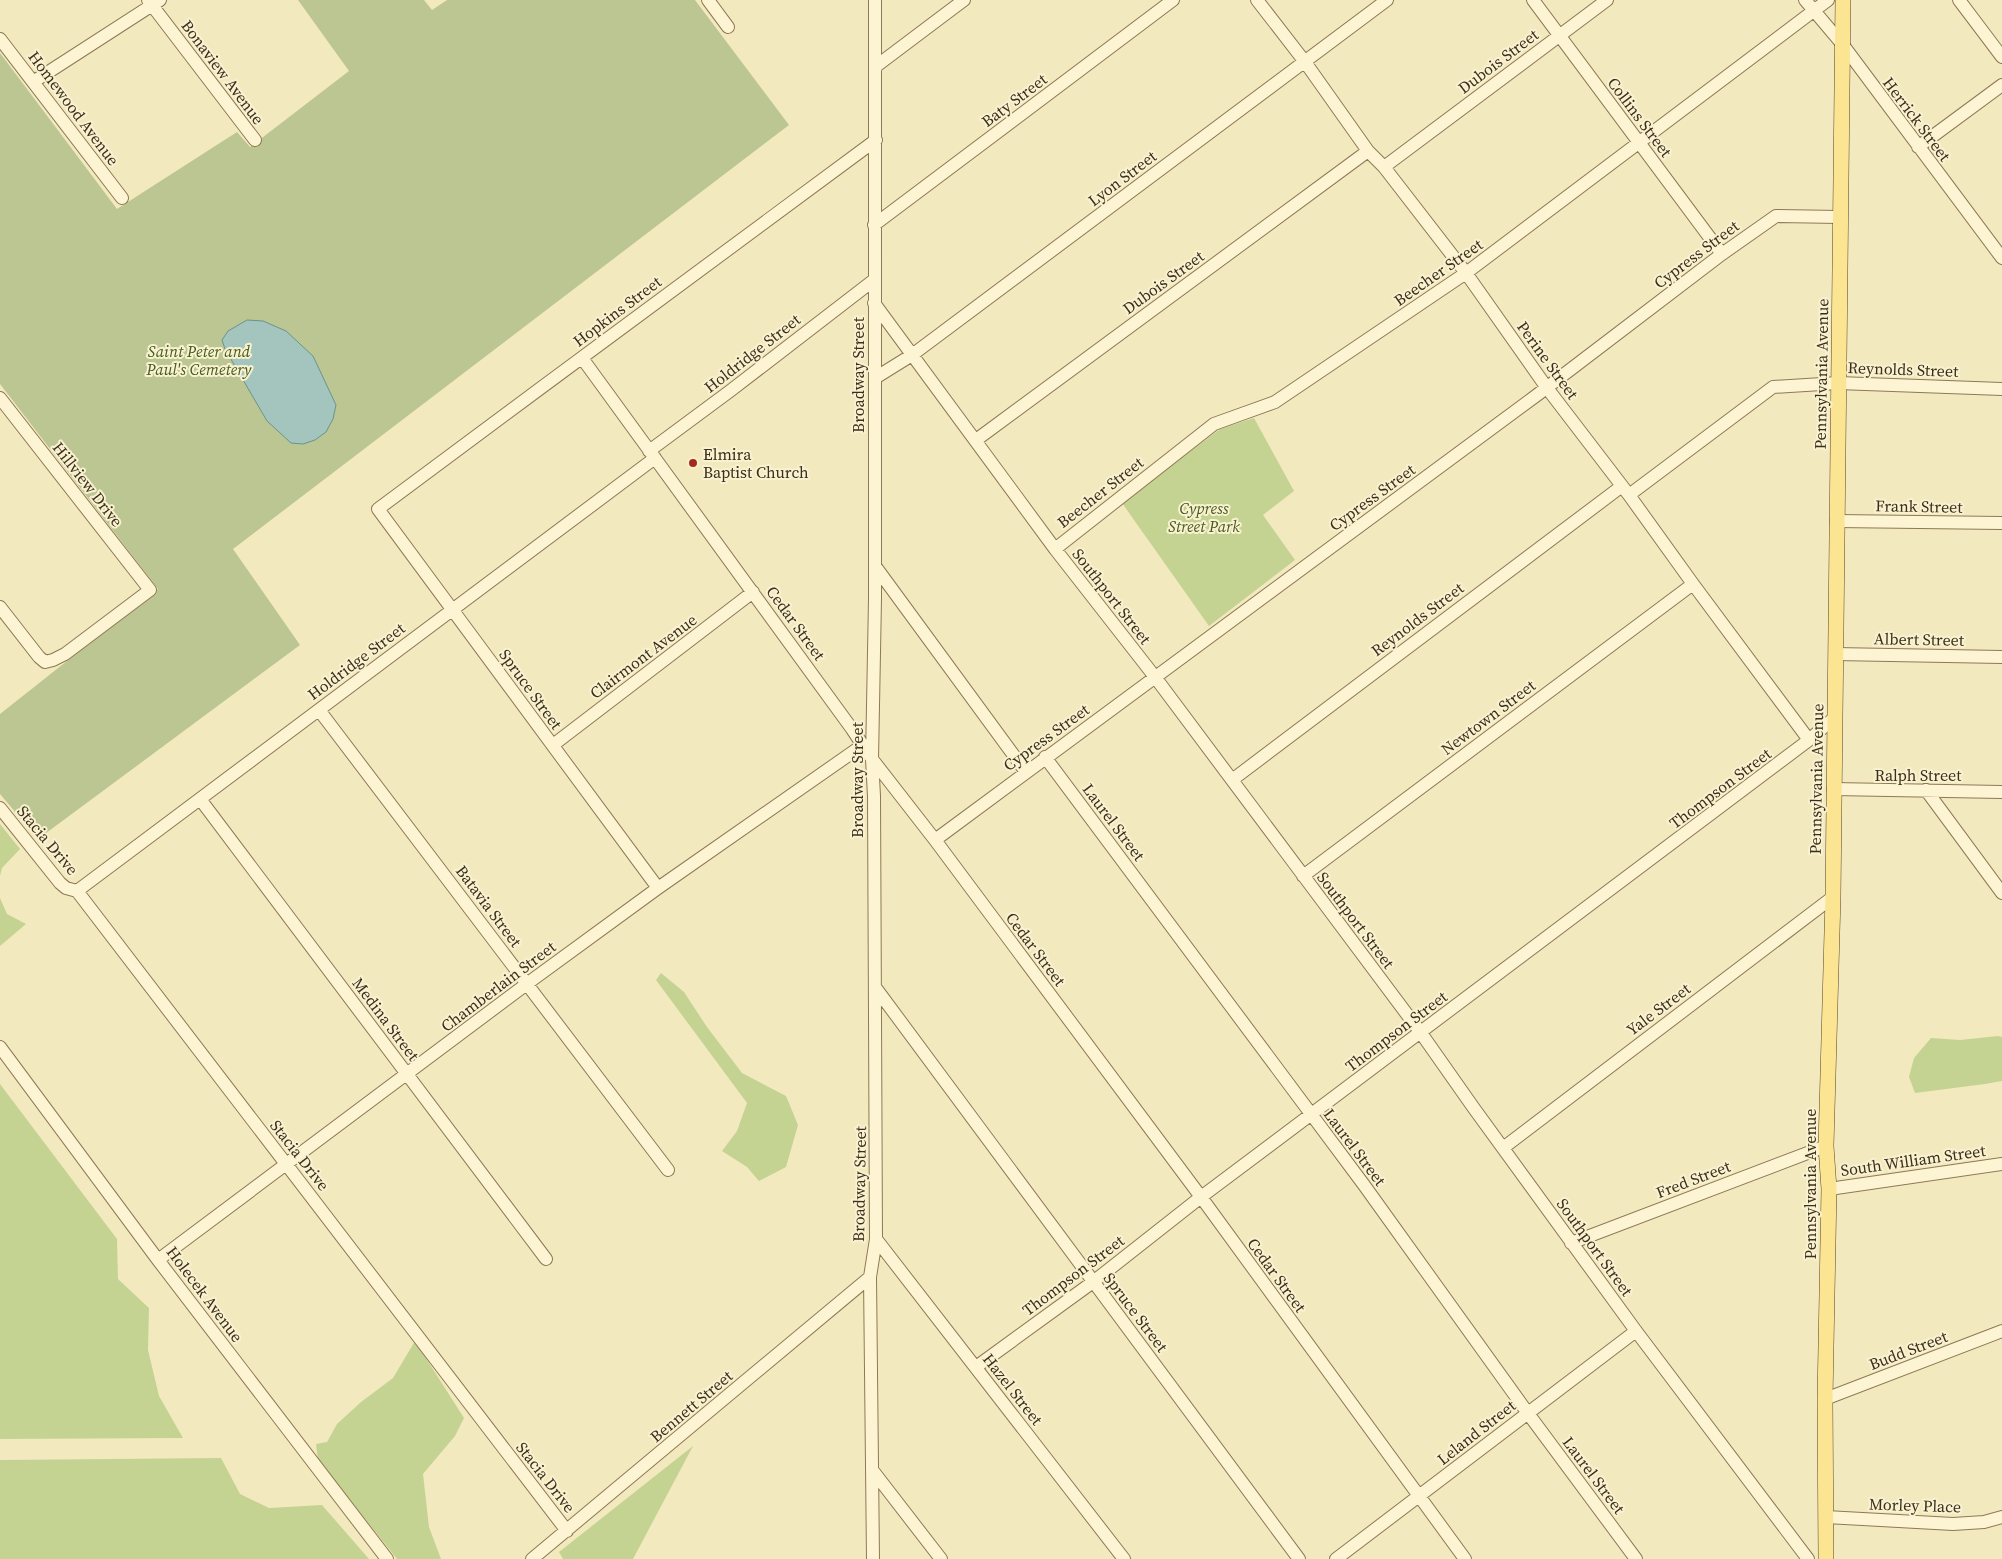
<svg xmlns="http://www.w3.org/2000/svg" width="2002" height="1559" font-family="'Source Serif 4',serif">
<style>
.green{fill:#c5d392}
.cemetery{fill:#bbc692}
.water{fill:#a3c5be;stroke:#69948d}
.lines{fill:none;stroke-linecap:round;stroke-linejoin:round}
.minor-casing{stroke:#8e7955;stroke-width:14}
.major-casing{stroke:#5c462a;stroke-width:16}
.minor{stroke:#fdf4d4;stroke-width:12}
.major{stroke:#fbe593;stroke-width:15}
.poi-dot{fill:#a52a1e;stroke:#f9f2d0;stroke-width:2}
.labels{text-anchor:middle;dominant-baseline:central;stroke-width:4;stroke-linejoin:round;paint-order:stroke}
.street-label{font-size:16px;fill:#3c2e1b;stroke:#f9f2d0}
.park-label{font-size:16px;font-style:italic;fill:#465b1f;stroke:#f9f2d0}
.poi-label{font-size:16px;fill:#3c2e1b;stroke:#f9f2d0;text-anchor:start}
</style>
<rect width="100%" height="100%" fill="#f3e9bf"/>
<path class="green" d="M 1254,418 L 1294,491 L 1263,515 L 1295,560 L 1209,626 L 1122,503 L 1220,429 Z
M 0,824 L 20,849 L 2,868 L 0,876 Z
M 0,898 L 7,914 L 26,924 L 0,946 Z
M 661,973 L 684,992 L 707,1027 L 742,1073 L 786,1096 L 798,1125 L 786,1167 L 759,1181 L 747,1167 L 722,1151 L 737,1131 L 747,1103 L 656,980 Z
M 1998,1036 L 2002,1037 L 2002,1081 L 1985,1084 L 1915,1093 L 1909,1077 L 1914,1058 L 1931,1038 L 1960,1040 Z
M 0,1084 L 117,1239 L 118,1279 L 149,1308 L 148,1350 L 159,1396 L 183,1438 L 0,1439 Z
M 415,1341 L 464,1418 L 455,1436 L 423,1474 L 429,1527 L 441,1559 L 397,1559 L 318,1460 L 316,1444 L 327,1442 L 337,1424 L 361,1402 L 393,1378 Z
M 693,1446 L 633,1559 L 563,1559 L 559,1552 Z
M 221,1458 L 240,1494 L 269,1508 L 322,1505 L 369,1559 L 0,1559 L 0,1460 Z"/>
<path class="cemetery" d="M 298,0 L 424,0 L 432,10 L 447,0 L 695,0 L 789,125 L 233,549 L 300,645 L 38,839 L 0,794 L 0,714 L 158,589 L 0,384 L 0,53 L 117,209 L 237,132 L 250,147 L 349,71 Z"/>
<path class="water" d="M 247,320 L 263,321 L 286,331 L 313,356 L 336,405 L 333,419 L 326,432 L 315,440 L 303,444 L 291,443 L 267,421 L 225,349 L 222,340 L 228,331 Z"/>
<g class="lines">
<g class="minor-casing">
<path id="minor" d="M 148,0 L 255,140
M 708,0 L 728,27
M 1257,0 L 1305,62 L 1368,151 L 1384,167 L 1466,273 L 1547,388 L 1629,495 L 1693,584 L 1809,740
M 1533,0 L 1722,254
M 1805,0 L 1843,45 L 2002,258
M 1959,0 L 2002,57
M 0,39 L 122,198
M 875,67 L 964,0
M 33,82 L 160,0
M 1918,147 L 2002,85
M 1384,167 L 1607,0
M 874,225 L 1173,0
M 874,303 L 1055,549 L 1155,677 L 1421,1033 L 1473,1107 L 1636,1331 L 1808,1559
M 582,358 L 852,729 L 872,759 L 935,840 L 1201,1197 L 1465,1559
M 875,378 L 912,355 L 1387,0
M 0,398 L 150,590 L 65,654 L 53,660 L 45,662 L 39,657 L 0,607
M 976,440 L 1368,151
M 649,451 L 730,391 L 874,280
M 1629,495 L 1773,387 L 1838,383 L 2002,389
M 1836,521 L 2002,523
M 1055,549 L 1214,424 L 1275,402 L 1466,273 L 1828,0
M 875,566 L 1026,772
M 1835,654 L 2002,657
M 319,710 L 668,1170
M 553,745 L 753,592
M 1045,757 L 1364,1185 L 1527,1412 L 1636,1559
M 1232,780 L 1622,486
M 1833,789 L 2002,792
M 1926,790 L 2002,893
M 200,799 L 546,1259
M 0,808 L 60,883 L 66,888 L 77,891 L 567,1531
M 935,840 L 1537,395 L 1722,254 L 1776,216 L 1840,217
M 1303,876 L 1693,584
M 658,888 L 378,509 C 544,386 709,262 876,140
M 77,891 L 655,458
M 875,987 L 1299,1559
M 0,1047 L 158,1260 L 387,1559
M 1503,1148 L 1833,897
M 1829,1189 L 2002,1164
M 876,1239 L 1124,1559
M 1571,1243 L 1826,1146
M 158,1260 L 528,983 L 658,888 L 863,745
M 976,1367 L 1093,1282 L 1201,1197 L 1809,740 L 1834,718
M 1825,1399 L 2002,1331
M 873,1471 L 941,1559
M 1826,1517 L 1953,1524 L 1984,1522 L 2002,1517
M 532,1559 L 870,1277
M 873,1559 L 870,1277 L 876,1239 L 874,796 L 872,759 L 875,599 L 875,0
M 1336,1559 L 1636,1331"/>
</g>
<g class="major-casing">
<path id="major" d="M 1826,1559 L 1825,1399 L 1829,1189 L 1826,1146 L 1833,897 L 1843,0"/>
</g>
<use href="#minor" class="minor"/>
<use href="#major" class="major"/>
</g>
<circle class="poi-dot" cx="693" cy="463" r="5"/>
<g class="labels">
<g class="street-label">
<text transform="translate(1498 61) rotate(-37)">Dubois Street</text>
<text transform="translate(223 72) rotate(53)">Bonaview Avenue</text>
<text transform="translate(1014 100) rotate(-37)">Baty Street</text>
<text transform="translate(74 108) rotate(53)">Homewood Avenue</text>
<text transform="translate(1640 117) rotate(53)">Collins Street</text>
<text transform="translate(1917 119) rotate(53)">Herrick Street</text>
<text transform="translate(1122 178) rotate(-37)">Lyon Street</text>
<text transform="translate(1696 254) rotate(-37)">Cypress Street</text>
<text transform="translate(1438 272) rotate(-35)">Beecher Street</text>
<text transform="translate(1163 282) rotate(-36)">Dubois Street</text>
<text transform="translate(617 311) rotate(-37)">Hopkins Street</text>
<text transform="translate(752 353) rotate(-38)">Holdridge Street</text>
<text transform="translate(1548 360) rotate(54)">Perine Street</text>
<text transform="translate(1903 369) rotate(2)">Reynolds Street</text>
<text transform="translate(1821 374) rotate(-89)">Pennsylvania Avenue</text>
<text transform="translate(858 375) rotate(-90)">Broadway Street</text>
<text transform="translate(88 484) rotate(52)">Hillview Drive</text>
<text transform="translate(1100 492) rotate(-38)">Beecher Street</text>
<text transform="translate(1372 497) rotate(-36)">Cypress Street</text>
<text transform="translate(1919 506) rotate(1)">Frank Street</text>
<text transform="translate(1112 596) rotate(52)">Southport Street</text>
<text transform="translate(1417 619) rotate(-37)">Reynolds Street</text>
<text transform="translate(796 623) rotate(54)">Cedar Street</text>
<text transform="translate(1919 639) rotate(1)">Albert Street</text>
<text transform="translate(643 656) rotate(-37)">Clairmont Avenue</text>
<text transform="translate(356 661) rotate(-37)">Holdridge Street</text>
<text transform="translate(531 689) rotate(54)">Spruce Street</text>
<text transform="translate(1488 717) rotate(-37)">Newtown Street</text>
<text transform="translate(1046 737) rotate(-36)">Cypress Street</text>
<text x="1918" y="775">Ralph Street</text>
<text transform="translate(1816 779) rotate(-89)">Pennsylvania Avenue</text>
<text transform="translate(857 780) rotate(-90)">Broadway Street</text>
<text transform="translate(1720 788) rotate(-37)">Thompson Street</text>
<text transform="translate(1114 822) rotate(53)">Laurel Street</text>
<text transform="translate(48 840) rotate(50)">Stacia Drive</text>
<text transform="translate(489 906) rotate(53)">Batavia Street</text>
<text transform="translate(1356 920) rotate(53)">Southport Street</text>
<text transform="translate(1036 949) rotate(53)">Cedar Street</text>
<text transform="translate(498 986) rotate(-37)">Chamberlain Street</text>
<text transform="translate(1658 1009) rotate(-37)">Yale Street</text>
<text transform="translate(386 1019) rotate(53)">Medina Street</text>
<text transform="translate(1396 1031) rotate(-37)">Thompson Street</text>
<text transform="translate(1355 1147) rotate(53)">Laurel Street</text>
<text transform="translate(300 1155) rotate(52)">Stacia Drive</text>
<text transform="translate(1913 1160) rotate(-8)">South William Street</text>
<text transform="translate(1693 1179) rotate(-21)">Fred Street</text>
<text transform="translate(859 1184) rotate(-89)">Broadway Street</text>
<text transform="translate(1810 1184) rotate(-90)">Pennsylvania Avenue</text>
<text transform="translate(1595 1247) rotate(54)">Southport Street</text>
<text transform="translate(1073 1275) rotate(-37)">Thompson Street</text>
<text transform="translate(1277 1275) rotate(54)">Cedar Street</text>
<text transform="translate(205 1294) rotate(53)">Holecek Avenue</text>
<text transform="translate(1136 1312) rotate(53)">Spruce Street</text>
<text transform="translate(1908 1350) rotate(-21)">Budd Street</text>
<text transform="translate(1013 1389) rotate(52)">Hazel Street</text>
<text transform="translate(691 1406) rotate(-40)">Bennett Street</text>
<text transform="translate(1476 1432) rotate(-38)">Leland Street</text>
<text transform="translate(1594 1475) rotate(53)">Laurel Street</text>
<text transform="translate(546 1477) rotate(52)">Stacia Drive</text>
<text transform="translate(1915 1505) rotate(2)">Morley Place</text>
</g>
<g class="park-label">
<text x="199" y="351">Saint Peter and<tspan x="199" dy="18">Paul's Cemetery</tspan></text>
<text x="1204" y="508">Cypress<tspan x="1204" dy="18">Street Park</tspan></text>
</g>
<g class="poi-label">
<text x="703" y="454">Elmira<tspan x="703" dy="18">Baptist Church</tspan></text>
</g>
</g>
</svg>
